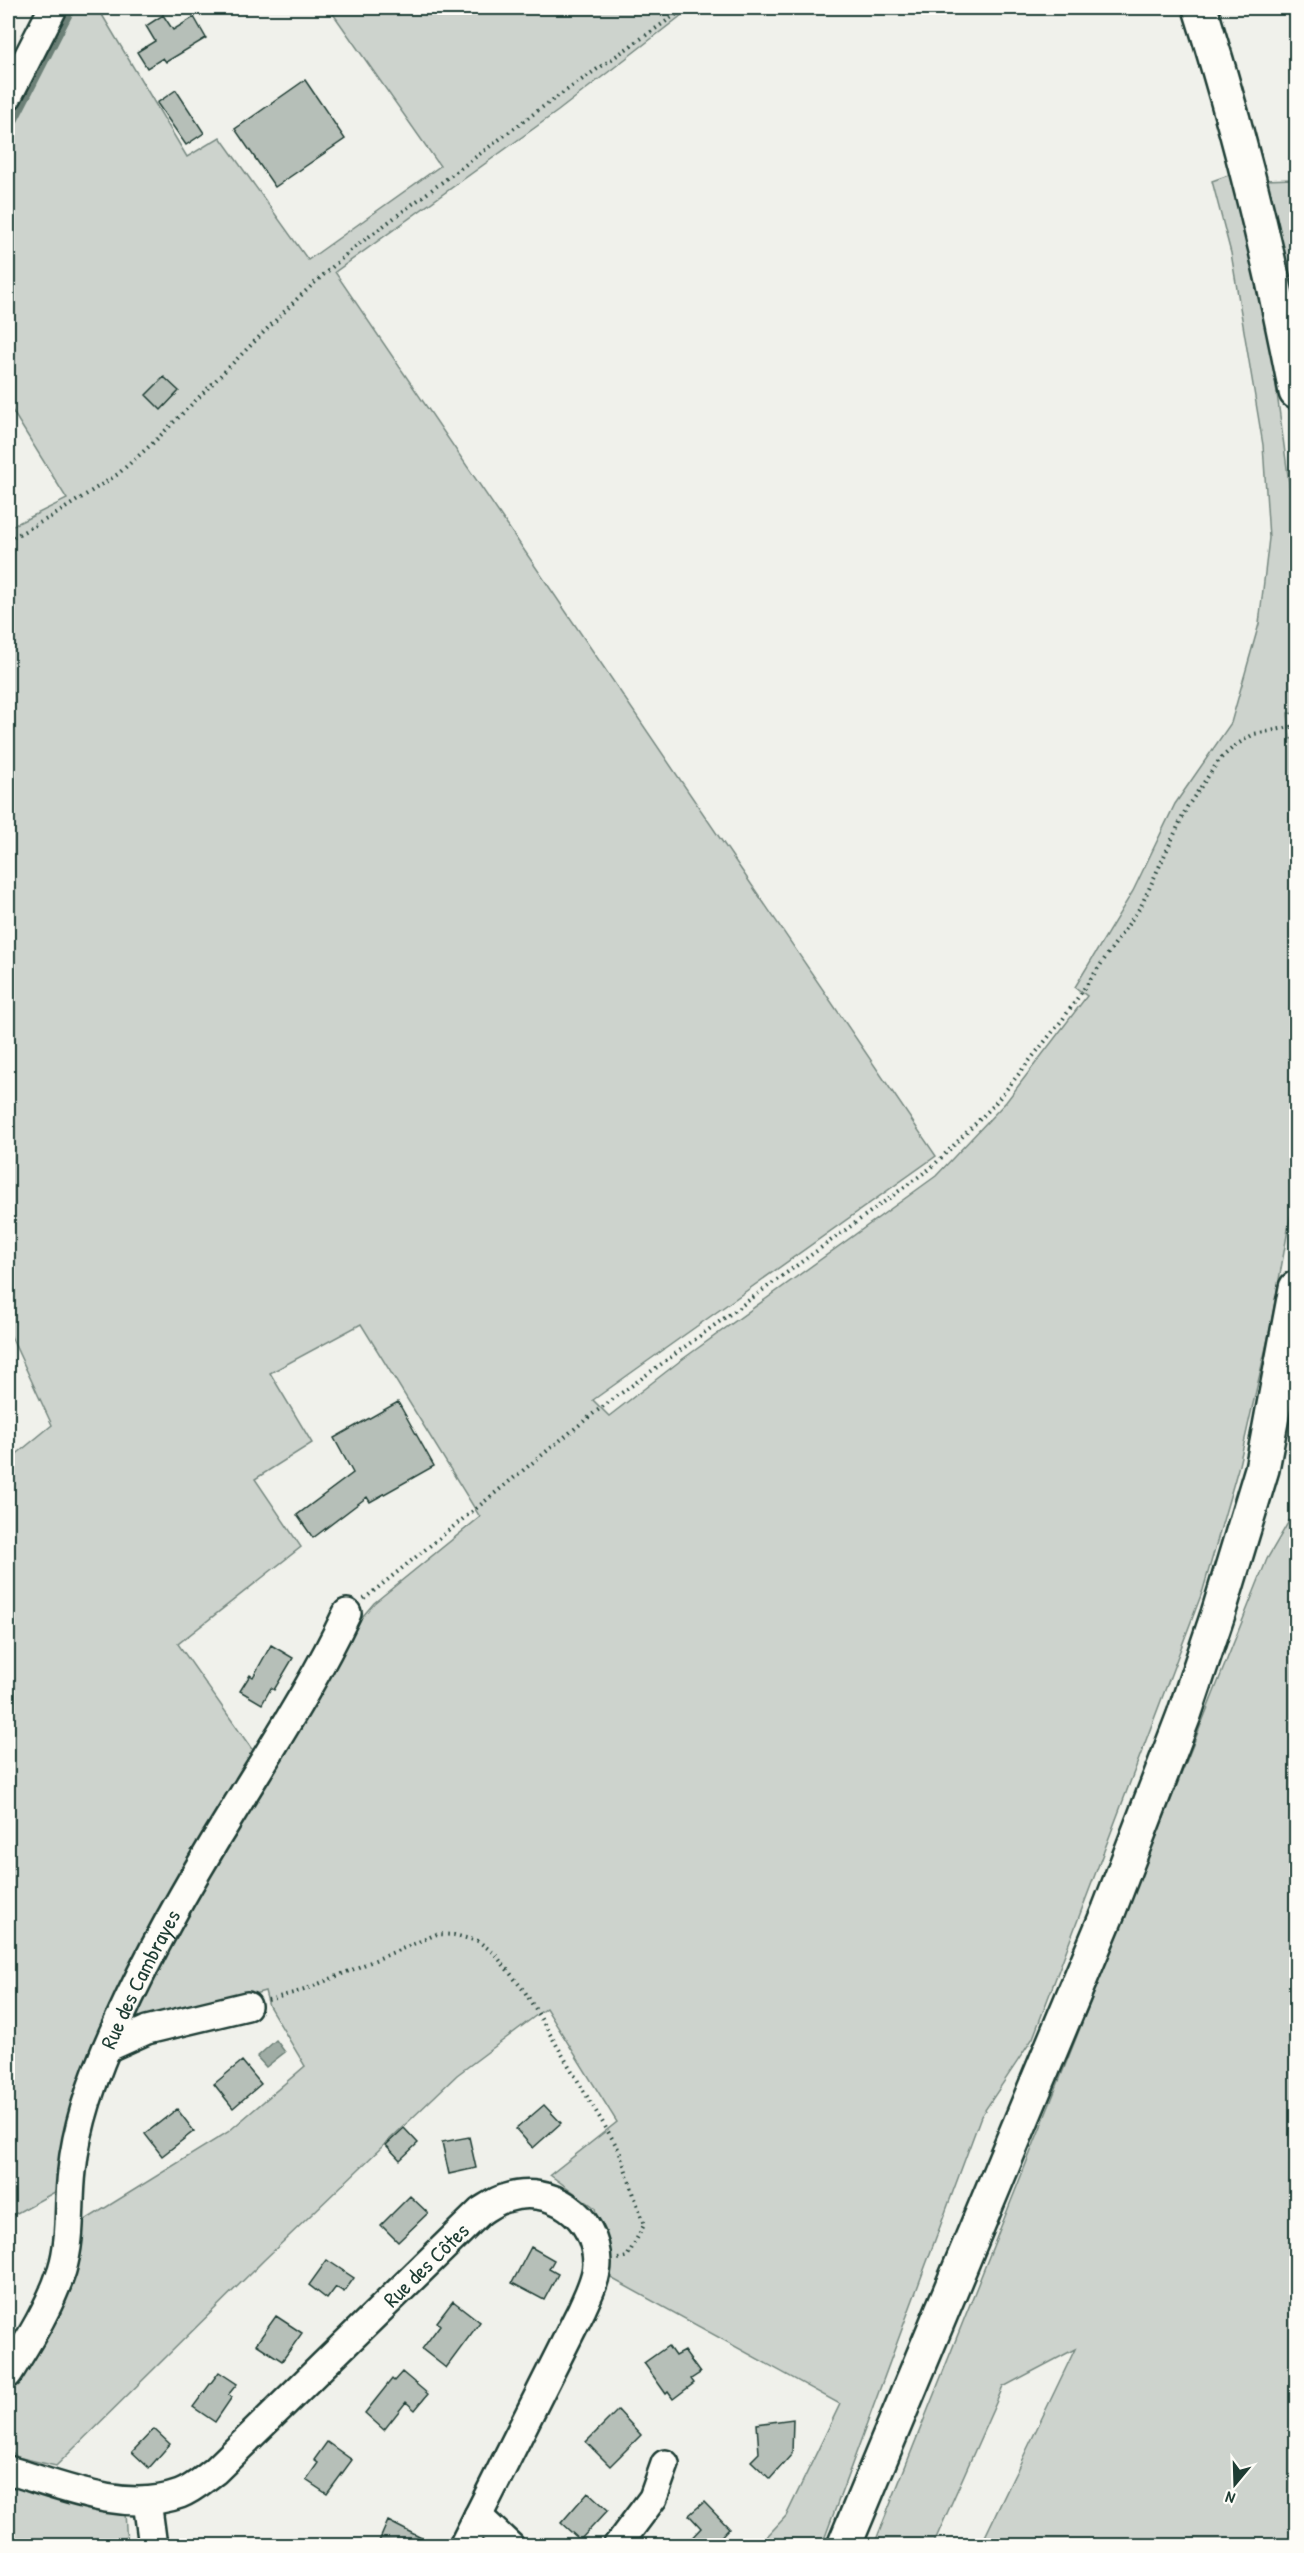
<svg xmlns="http://www.w3.org/2000/svg" width="1304" height="2553" font-family="'Patrick Hand',sans-serif">
<style>
.green{fill:#cdd3cd;stroke:#768880;stroke-width:1.5}
.water{fill:#9faca4;stroke:#6c8077;stroke-width:1.5}
.lines{fill:none;stroke-linecap:round;stroke-linejoin:round}
.stream{stroke:#6c8077;stroke-width:6}
.building{fill:#b6bfb8;stroke:#1f3d34;stroke-width:1.5}
.minor-casing{stroke:#1f3d34;stroke-width:32}
.major-casing{stroke:#1f3d34;stroke-width:38}
.path{stroke:#1f3d34;stroke-width:4;stroke-dasharray:1.5 4.5;stroke-linecap:butt}
.minor{stroke:#fdfcf7;stroke-width:27}
.major{stroke:#fdfcf7;stroke-width:33}
.labels{text-anchor:middle;dominant-baseline:central;stroke-width:4.5;stroke-linejoin:round;paint-order:stroke}
.street-label{font-size:22px;fill:#1f3d34;stroke:#fdfcf7}
</style>
<rect width="100%" height="100%" fill="#f0f1eb"/>
<filter id="ink" filterUnits="userSpaceOnUse"><feTurbulence type="fractalNoise" baseFrequency=".0167" numOctaves="2"/><feDisplacementMap in="SourceGraphic" scale="12" xChannelSelector="R" yChannelSelector="G"/><feConvolveMatrix kernelMatrix="1 2 1 2 8 2 1 2 1" color-interpolation-filters="sRGB"/></filter>
<g filter="url(#ink)">
<path class="green" d="M 66,8 L 98,8 L 187,157 L 220,137 L 308,260 L 440,166 L 329,8 L 691,8 L 558,111 L 335,272 L 936,1156 L 593,1400 L 609,1416 L 680,1361 L 936,1176 L 1006,1102 L 1087,996 L 1075,987 L 1133,891 L 1175,804 L 1231,723 L 1259,624 L 1269,538 L 1263,445 L 1231,253 L 1212,181 L 1234,173 L 1272,356 L 1295,528 L 1296,714 L 1288,713 L 1290,739 L 1296,738 L 1296,1185 L 1270,1330 L 1239,1465 L 1203,1590 L 1033,2038 L 981,2116 L 822,2545 L 759,2545 L 786,2516 L 840,2404 L 609,2277 L 595,2208 L 550,2175 L 617,2122 L 546,2008 L 457,2075 L 264,2260 L 56,2466 L 17,2457 L 8,2448 L 8,2387 L 78,2266 L 79,2224 L 228,2132 L 305,2066 L 269,2006 L 265,1991 L 134,2027 L 129,2025 L 127,2020 L 149,1972 L 270,1761 L 357,1623 L 374,1603 L 480,1517 L 361,1324 L 270,1373 L 312,1443 L 255,1479 L 301,1547 L 178,1644 L 251,1748 L 260,1755 C 222,1813 189,1876 157,1938 C 116,2017 68,2097 62,2188 L 8,2218 L 8,1461 L 52,1425 L 8,1330 L 8,528 L 67,499 L 8,404 L 8,122 Z
M 1293,179 L 1296,193 L 1296,323 L 1265,180 Z
M 1296,1509 L 1296,2545 L 981,2545 L 1075,2349 L 1003,2387 L 933,2545 L 874,2545 L 1267,1559 Z
M 8,2482 L 125,2512 L 127,2545 L 8,2545 Z"/>
<path class="water" d="M 276,2040 L 285,2052 L 266,2067 L 257,2057 Z"/>
<g class="lines">
<path class="stream" d="M 8,135 L 73,8"/>
</g>
<path class="building" d="M 163,15 L 173,30 L 194,17 L 206,38 L 166,62 L 163,58 L 147,68 L 137,52 L 155,41 L 146,26 Z
M 305,80 L 345,139 L 275,187 L 235,129 Z
M 176,90 L 204,133 L 186,145 L 157,103 Z
M 164,377 L 179,391 L 161,410 L 146,395 Z
M 398,1402 L 434,1466 L 370,1502 L 367,1497 L 313,1538 L 297,1515 L 353,1473 L 334,1438 Z
M 271,1645 L 293,1658 L 274,1690 L 271,1688 L 262,1704 L 240,1691 L 250,1675 L 253,1677 Z
M 242,2061 L 261,2084 L 233,2108 L 214,2084 Z
M 544,2105 L 561,2123 L 533,2148 L 516,2129 Z
M 177,2109 L 194,2131 L 162,2156 L 145,2134 Z
M 404,2128 L 418,2143 L 400,2160 L 386,2145 Z
M 469,2137 L 476,2168 L 449,2174 L 442,2142 Z
M 410,2196 L 428,2213 L 398,2242 L 381,2225 Z
M 531,2247 L 554,2260 L 549,2269 L 558,2274 L 544,2300 L 512,2283 Z
M 327,2260 L 354,2278 L 344,2292 L 336,2287 L 327,2299 L 309,2285 Z
M 453,2301 L 480,2322 L 446,2368 L 422,2349 L 440,2325 L 437,2322 Z
M 276,2316 L 302,2333 L 282,2361 L 256,2344 Z
M 668,2346 L 675,2356 L 684,2351 L 700,2373 L 691,2379 L 694,2383 L 673,2399 L 668,2392 L 666,2394 L 644,2363 Z
M 219,2372 L 237,2384 L 228,2395 L 232,2397 L 215,2422 L 193,2407 Z
M 402,2372 L 428,2394 L 415,2410 L 406,2402 L 384,2430 L 365,2413 L 392,2379 L 394,2381 Z
M 618,2410 L 641,2435 L 610,2466 L 586,2442 Z
M 793,2419 L 792,2454 L 770,2479 L 751,2461 L 759,2453 L 757,2424 Z
M 154,2429 L 170,2444 L 149,2468 L 132,2452 Z
M 327,2442 L 352,2460 L 327,2494 L 306,2480 L 318,2463 L 314,2460 Z
M 588,2492 L 608,2510 L 580,2540 L 561,2523 Z
M 704,2502 L 729,2528 L 712,2546 L 684,2546 L 701,2528 L 689,2515 Z
M 388,2521 L 437,2546 L 377,2546 Z"/>
<g class="lines">
<g class="minor-casing">
<g id="minor">
<path d="M 8,96 L 53,8"/>
<path d="M 107,2048 L 147,2030 L 247,2006"/>
<path id="s1" d="M 8,2374 C 29,2340 50,2307 62,2270 C 72,2237 68,2204 72,2171 C 77,2119 97,2067 119,2020 C 151,1949 191,1879 232,1813 C 272,1747 314,1683 347,1613"/>
<path id="s2" d="M 8,2470 C 61,2486 125,2514 180,2494 C 193,2489 204,2479 215,2471 L 481,2211 C 489,2206 497,2200 506,2198 C 551,2184 596,2215 597,2263 C 597,2279 587,2297 581,2311 L 463,2546"/>
<path d="M 147,2501 L 153,2546"/>
<path d="M 478,2516 L 510,2546"/>
<path d="M 617,2546 L 653,2498 L 665,2464"/>
</g>
</g>
<g class="major-casing">
<path id="major" d="M 1200,8 C 1240,134 1271,262 1296,392
M 844,2546 L 1109,1910 L 1184,1715 L 1218,1614 L 1262,1469 L 1296,1288"/>
</g>
<path class="path" d="M 8,540 L 56,514 L 118,474 L 154,442 L 298,298 L 351,250 L 544,106 L 678,13
M 364,1599 L 594,1413 L 932,1167 L 993,1106 L 1063,1019 L 1141,906 L 1187,807 L 1220,759 L 1236,745 L 1254,734 L 1296,726
M 268,2000 L 304,1990 L 437,1934 L 454,1935 L 478,1941 L 494,1953 L 525,1992 L 619,2150 L 644,2225 L 627,2257 L 618,2259"/>
<use href="#minor" class="minor"/>
<use href="#major" class="major"/>
</g>
</g>
<g class="labels">
<g class="street-label">
<text stroke="none"><textPath href="#s1" startOffset="422">Rue des Cambrayes</textPath></text>
<text stroke="none"><textPath href="#s2" startOffset="514">Rue des Côtes</textPath></text>
</g>
</g>
<rect width="1304" height="2553" fill="none" stroke="#fdfcf7" stroke-width="30"/>
<rect x="15" y="15" width="1274" height="2523" fill="none" stroke="#1f3d34" stroke-width="2" filter="url(#ink)"/>
<g transform="translate(1235 2484) rotate(199)" stroke="#fdfcf7" stroke-width="4.5" paint-order="stroke">
<path d="M0-4.5L10 22L0 15L-10 22Z" fill="#1f3d34"/>
<text y="-9" font-size="16" font-weight="bold" text-anchor="middle" fill="#1f3d34">N</text>
</g>
</svg>
